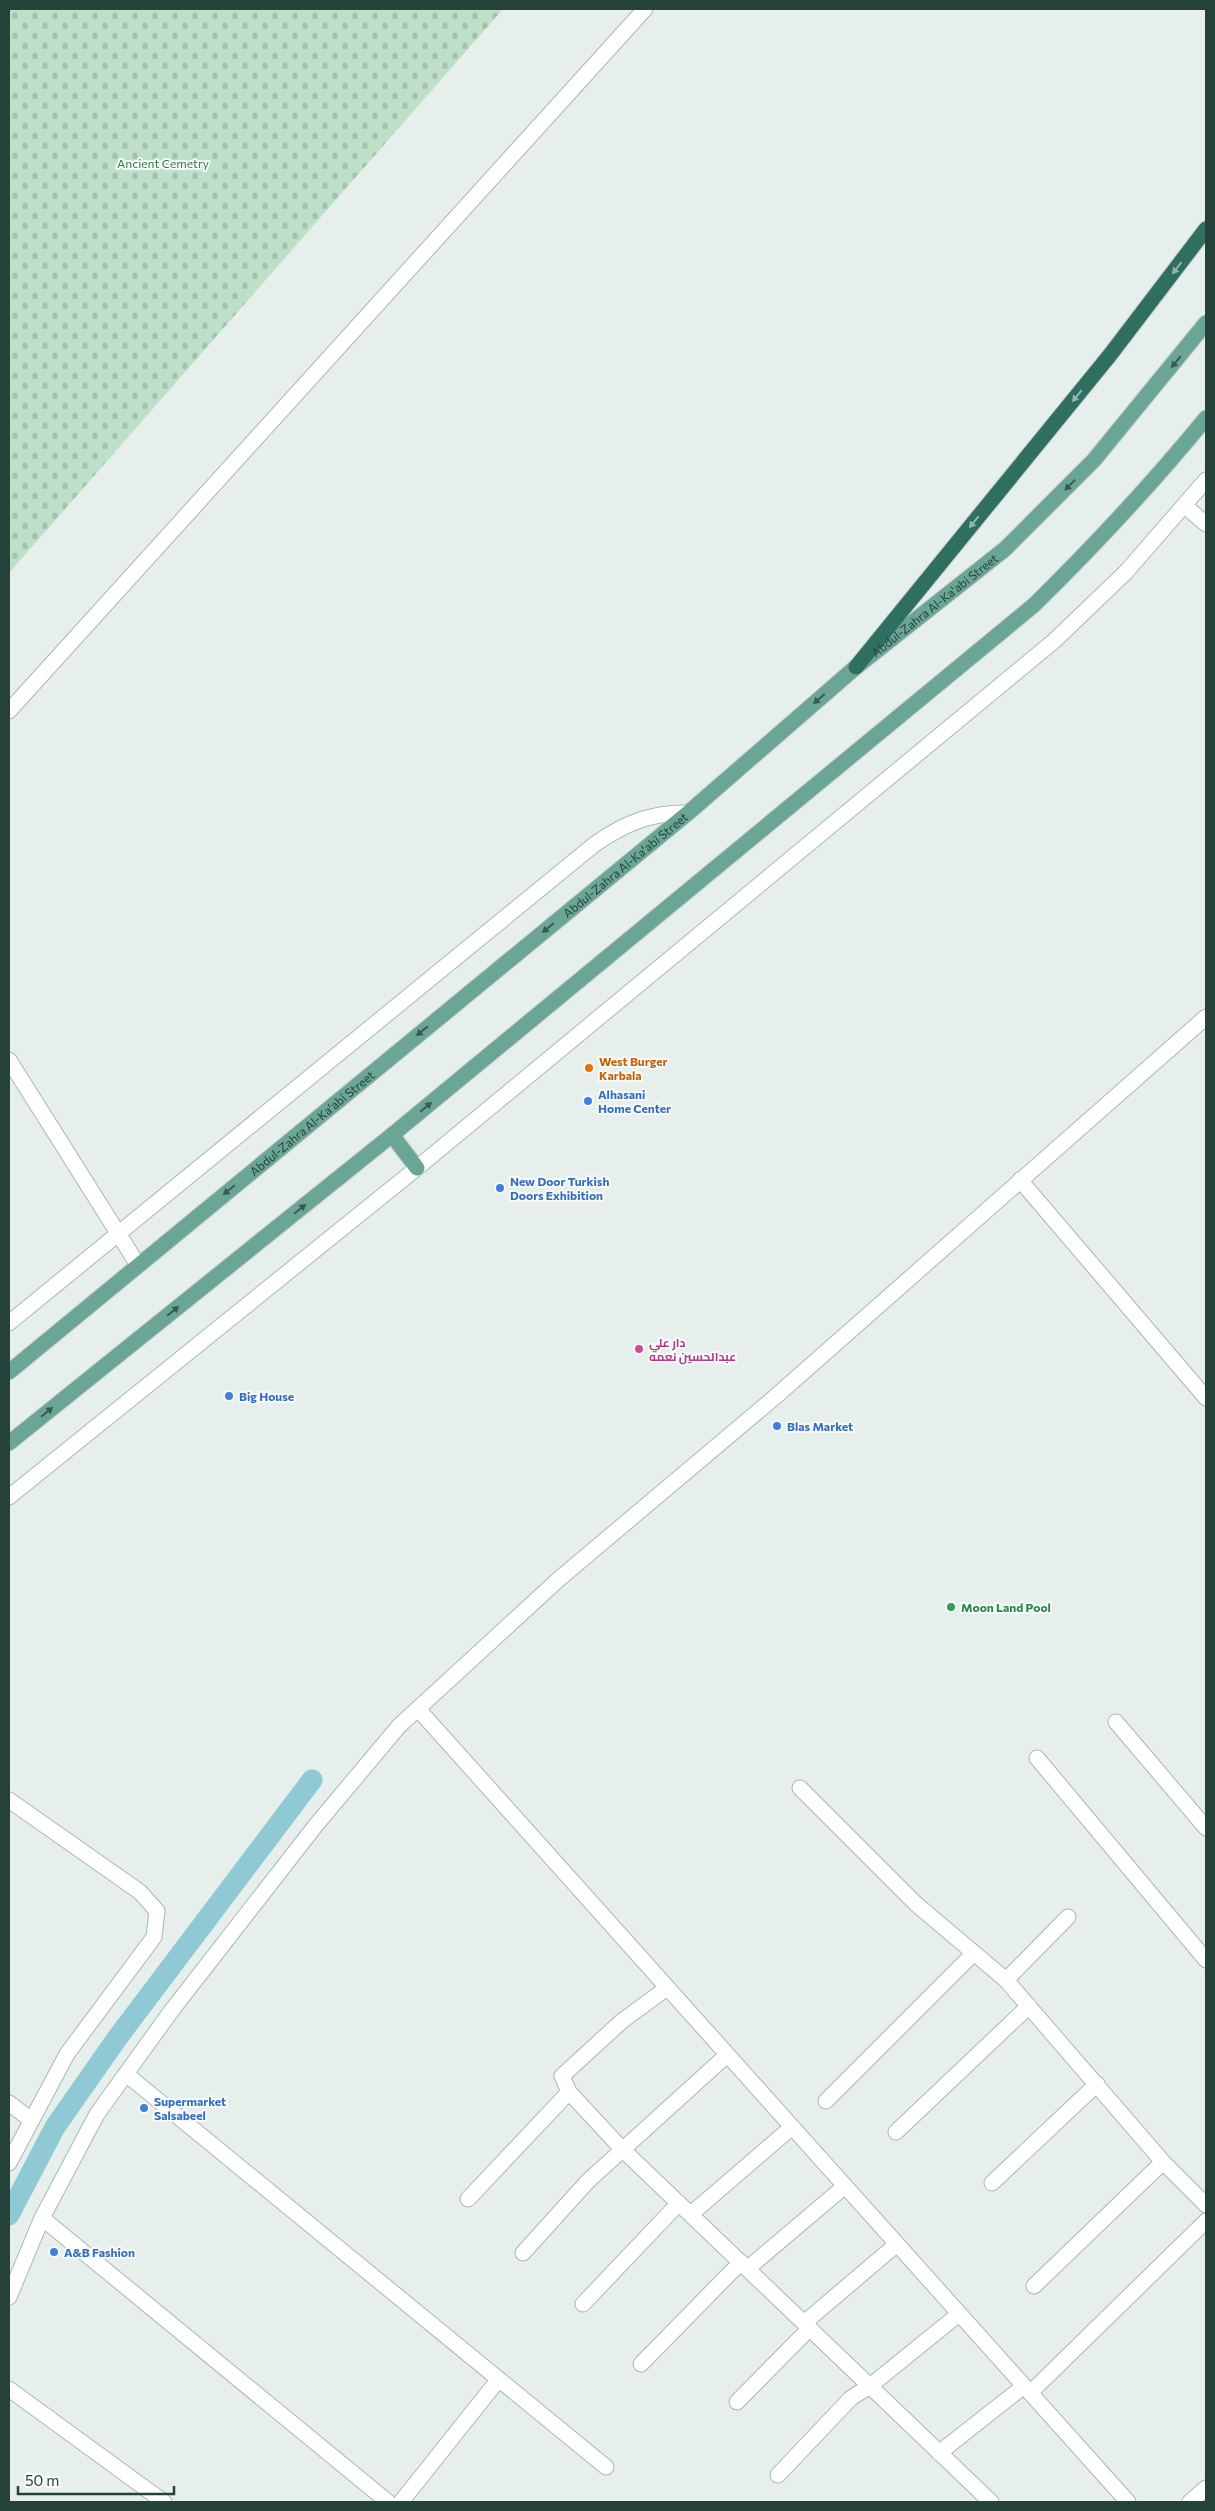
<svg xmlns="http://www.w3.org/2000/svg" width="1215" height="2511" font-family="Commissioner,Cairo,sans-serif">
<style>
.cemetery{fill:url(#cemetery-stones)}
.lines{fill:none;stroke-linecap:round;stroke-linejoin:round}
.canal{stroke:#8ec9d4;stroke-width:21}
.street-casing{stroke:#a8b8b2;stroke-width:17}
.secondary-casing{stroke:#a4bbb3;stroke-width:17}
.primary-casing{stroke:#c2cac8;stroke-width:17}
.highway-casing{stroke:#c2cac8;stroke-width:17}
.street{stroke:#fff;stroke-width:15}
.secondary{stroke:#fff;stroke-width:15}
.primary{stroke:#6aa596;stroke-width:15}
.highway{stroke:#2f6f62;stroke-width:15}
.oneway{fill:#93b5ae}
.oneway2{fill:#365b51}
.food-dot{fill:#e8710a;stroke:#f7fbf9;stroke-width:2}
.shop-dot{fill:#3f7fe0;stroke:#f7fbf9;stroke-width:2}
.hotel-dot{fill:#d1479c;stroke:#f7fbf9;stroke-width:2}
.leisure-dot{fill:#2e9e5b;stroke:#f7fbf9;stroke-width:2}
.labels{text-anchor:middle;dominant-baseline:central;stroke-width:4;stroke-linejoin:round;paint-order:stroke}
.park-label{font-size:12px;fill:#2d7a4b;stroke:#f7fbf9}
.street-label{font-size:12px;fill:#24423a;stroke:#f7fbf9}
.food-label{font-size:12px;font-weight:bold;fill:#c56008;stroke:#f7fbf9;text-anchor:start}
.shop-label{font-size:12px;font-weight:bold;fill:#366cbe;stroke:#f7fbf9;text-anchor:start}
.hotel-label{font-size:12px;font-weight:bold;fill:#b23c85;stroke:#f7fbf9;text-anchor:start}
.leisure-label{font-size:12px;font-weight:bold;fill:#27864d;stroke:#f7fbf9;text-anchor:start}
</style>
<defs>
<pattern id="cemetery-stones" width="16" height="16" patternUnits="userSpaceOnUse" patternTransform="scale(1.25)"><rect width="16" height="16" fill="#bfe0c8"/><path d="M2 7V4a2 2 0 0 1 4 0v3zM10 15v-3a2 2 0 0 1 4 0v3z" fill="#a4c1ad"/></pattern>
</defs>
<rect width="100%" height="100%" fill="#e6efeb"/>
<path class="cemetery" d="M 9,9 L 503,9 L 9,573 Z"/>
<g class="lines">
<path class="canal" d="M 9,2215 L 55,2127 L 118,2037 L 312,1780"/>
<g class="street-casing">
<path id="street" d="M 1185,506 L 1206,524
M 9,711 L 645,9
M 9,1060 L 138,1265
M 1020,1180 L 1206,1398
M 418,1709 L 1128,2502
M 1116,1722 L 1206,1828
M 1037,1758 L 1206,1960
M 800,1788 L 916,1904 L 1006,1980
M 9,1800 L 140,1892 L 157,1911 L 154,1937 L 67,2054 L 9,2163
M 1068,1917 L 1006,1980 L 1163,2162 L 1206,2205
M 667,1988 L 622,2021 L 562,2076 L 569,2092 L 622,2149 L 991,2502
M 126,2074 L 606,2467
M 826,2101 L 974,1953
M 9,2103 L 31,2120
M 896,2132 L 1029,2006
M 992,2183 L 1097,2084
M 468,2199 L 569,2092
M 691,2214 L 792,2127
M 42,2218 L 388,2502
M 523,2253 L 588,2181 L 727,2055
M 747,2269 L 845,2186
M 1034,2286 L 1163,2162
M 583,2304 L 679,2203
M 804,2323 L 897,2244
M 641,2364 L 741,2262
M 9,2389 L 164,2502
M 1030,2393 L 1206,2221
M 737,2402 L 810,2328
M 939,2453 L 1024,2386
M 778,2475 L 851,2398 L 870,2386 L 959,2314
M 401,2502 L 499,2379"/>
</g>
<g class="secondary-casing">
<path id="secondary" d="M 9,1323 L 595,844 C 624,824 651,812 688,813
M 9,1497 L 417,1168 L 1054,641 L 1126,572 L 1206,480
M 9,2297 L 42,2218 L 97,2114 L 172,2010 L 316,1825 L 399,1726 L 559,1579 L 775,1397 L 1206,1017
M 1190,2502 L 1206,2488"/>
</g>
<g class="primary-casing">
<g id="primary">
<path d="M 392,1135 L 417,1168"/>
<path id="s1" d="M 9,1372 L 688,813 L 856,667 L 1005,549 L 1094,460 L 1206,323"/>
<path d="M 9,1443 L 392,1135 L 1034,605 C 1095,545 1152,484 1206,418"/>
</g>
</g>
<g class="highway-casing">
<path id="highway" d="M 856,667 L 1110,355 L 1206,229"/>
</g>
<use href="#street" class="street"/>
<use href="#secondary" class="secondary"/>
<use href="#primary" class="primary"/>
<use href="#highway" class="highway"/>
</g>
<defs><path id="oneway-solid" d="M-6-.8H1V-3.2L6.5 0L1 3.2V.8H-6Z" transform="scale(1.25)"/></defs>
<g class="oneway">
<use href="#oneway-solid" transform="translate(1177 268) rotate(127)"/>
<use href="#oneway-solid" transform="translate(1077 396) rotate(129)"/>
<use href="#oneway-solid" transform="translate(974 522) rotate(129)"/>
</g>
<g class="oneway2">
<use href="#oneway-solid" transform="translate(1176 362) rotate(129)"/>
<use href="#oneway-solid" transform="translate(1070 485) rotate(134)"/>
<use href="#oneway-solid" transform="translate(819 699) rotate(139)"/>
<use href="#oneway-solid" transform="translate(548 928) rotate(141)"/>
<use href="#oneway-solid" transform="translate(422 1031) rotate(141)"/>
<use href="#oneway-solid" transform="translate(426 1107) rotate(-40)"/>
<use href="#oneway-solid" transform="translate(229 1190) rotate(141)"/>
<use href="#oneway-solid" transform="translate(300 1209) rotate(-39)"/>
<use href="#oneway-solid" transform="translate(173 1311) rotate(-39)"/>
<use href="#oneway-solid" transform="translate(47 1412) rotate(-39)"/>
</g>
<circle class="food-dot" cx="589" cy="1068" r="5"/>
<g class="shop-dot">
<circle cx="588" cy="1101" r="5"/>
<circle cx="500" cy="1188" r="5"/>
<circle cx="229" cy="1396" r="5"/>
<circle cx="777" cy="1426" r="5"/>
<circle cx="144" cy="2108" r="5"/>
<circle cx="54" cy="2252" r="5"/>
</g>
<circle class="hotel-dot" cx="639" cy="1349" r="5"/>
<circle class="leisure-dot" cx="951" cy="1607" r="5"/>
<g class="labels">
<g class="park-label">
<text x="163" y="163">Ancient Cemetry</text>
</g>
<g class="street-label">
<text stroke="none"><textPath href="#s1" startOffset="1202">Abdul-Zahra Al-Ka'abi Street</textPath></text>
<text stroke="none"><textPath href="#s1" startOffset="798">Abdul-Zahra Al-Ka'abi Street</textPath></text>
<text stroke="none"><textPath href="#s1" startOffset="392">Abdul-Zahra Al-Ka'abi Street</textPath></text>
</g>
<g class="food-label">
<text x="599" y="1061">West Burger<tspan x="599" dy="14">Karbala</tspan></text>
</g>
<g class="shop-label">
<text x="598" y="1094">Alhasani<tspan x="598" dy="14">Home Center</tspan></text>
<text x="510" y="1181">New Door Turkish<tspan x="510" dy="14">Doors Exhibition</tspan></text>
<text x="239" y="1396">Big House</text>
<text x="787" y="1426">Blas Market</text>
<text x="154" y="2101">Supermarket<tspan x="154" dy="14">Salsabeel</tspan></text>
<text x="64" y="2252">A&amp;B Fashion</text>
</g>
<g class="hotel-label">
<text x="649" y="1342">دار علي<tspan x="649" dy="14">عبدالحسين نعمه</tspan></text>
</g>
<g class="leisure-label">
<text x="961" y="1607">Moon Land Pool</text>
</g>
</g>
<rect width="1215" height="2511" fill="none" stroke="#24423a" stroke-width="20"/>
<path d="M18 2486v8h156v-8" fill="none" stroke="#24423a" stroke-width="2.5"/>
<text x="25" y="2486" font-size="15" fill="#24423a" stroke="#f7fbf9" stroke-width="4" paint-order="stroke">50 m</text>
</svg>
